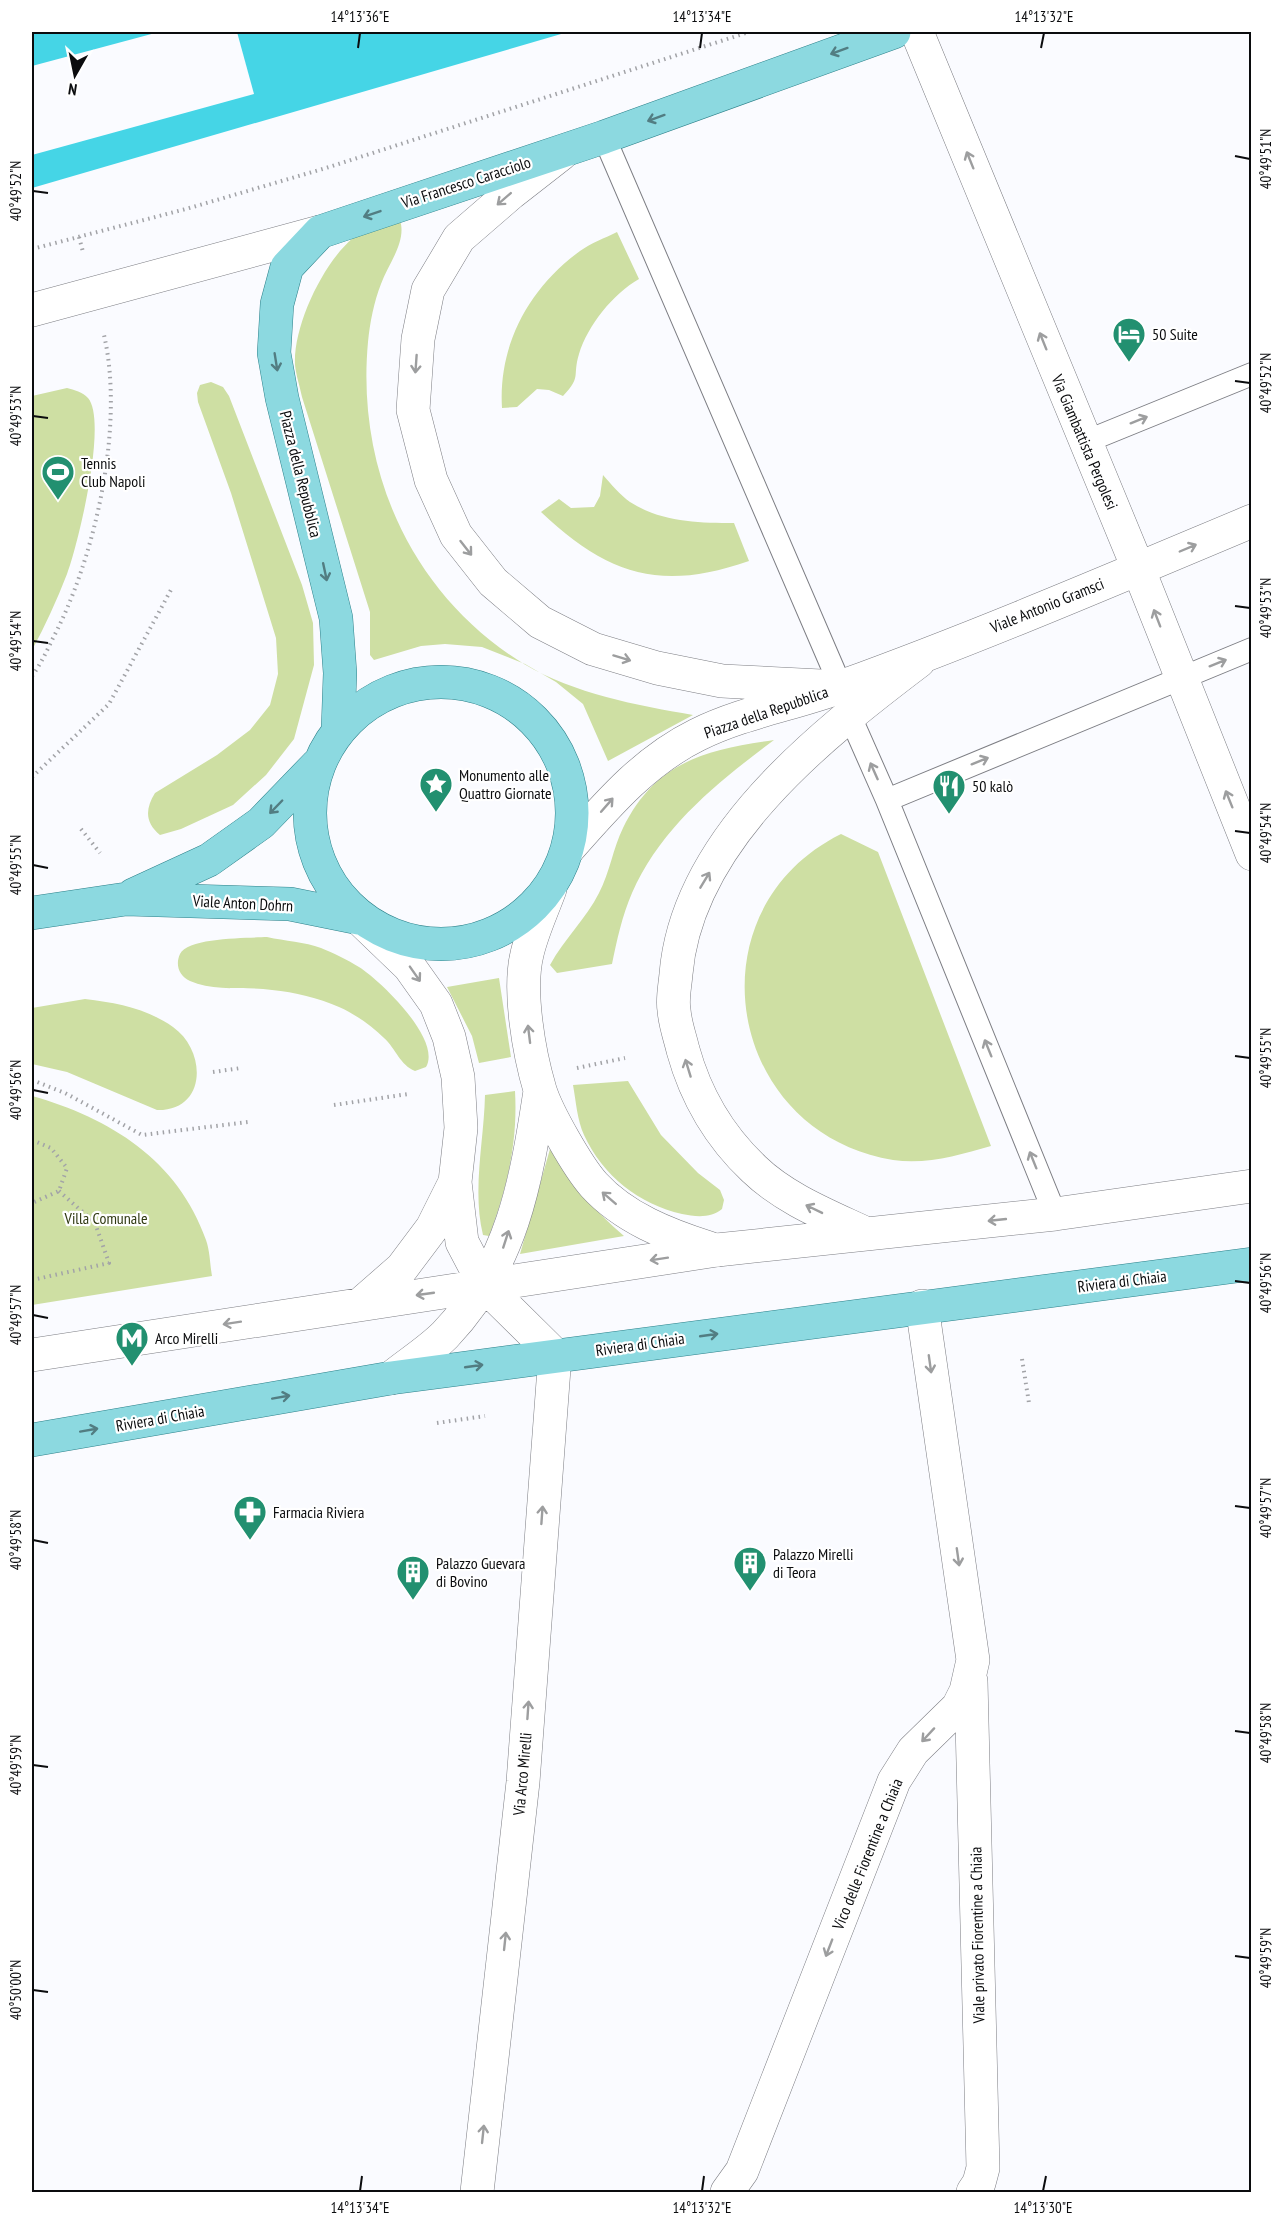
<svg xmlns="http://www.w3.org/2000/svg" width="1283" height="2224" font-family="'PT Sans Narrow',sans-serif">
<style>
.green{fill:#cedfa3}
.water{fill:#45d5e6}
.pier{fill:#fafbff}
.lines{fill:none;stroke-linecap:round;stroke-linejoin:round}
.service-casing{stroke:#7d7e84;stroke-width:24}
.pedestrian-casing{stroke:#7d7e84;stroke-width:34}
.minor-casing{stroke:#7d7e84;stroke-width:34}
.tertiary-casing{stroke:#7d7e84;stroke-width:34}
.primary-casing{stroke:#2d818a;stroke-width:34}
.path{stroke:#a2a3a7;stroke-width:4;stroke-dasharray:1.5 4.5;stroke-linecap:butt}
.service{stroke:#fff;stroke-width:22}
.pedestrian{stroke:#fff;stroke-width:33}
.minor{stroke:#fff;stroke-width:33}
.tertiary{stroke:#fff;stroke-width:33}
.primary{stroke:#8cd9e0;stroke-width:33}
.oneway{stroke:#527d82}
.oneway2{stroke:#9d9e9f}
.ticks{fill:none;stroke:#0b0c0e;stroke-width:2}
.labels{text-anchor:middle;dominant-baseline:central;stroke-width:4.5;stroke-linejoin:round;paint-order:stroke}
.street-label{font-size:16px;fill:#0b0c0e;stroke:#fff}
.poi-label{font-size:16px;fill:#0b0c0e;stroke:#fff;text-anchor:start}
.park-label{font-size:16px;fill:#303912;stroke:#fff}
.neatline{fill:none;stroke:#0b0c0e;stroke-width:2}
.ticks-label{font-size:15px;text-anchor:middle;fill:#0b0c0e}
</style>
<rect width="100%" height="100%" fill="#fafbff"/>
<path class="green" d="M 400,220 C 407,242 388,264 381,284 C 374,302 370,322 368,342 C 356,471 412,595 524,664 C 575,694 636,705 693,715 L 608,761 L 583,704 L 556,682 L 525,664 L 482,647 L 445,644 L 421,646 L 374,660 L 370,655 L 370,612 L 302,397 C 300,387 296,375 295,365 C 293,326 323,263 353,238 C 364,229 387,225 400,220 Z
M 617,232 L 639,279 C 613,294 588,325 579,354 C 572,377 582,376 563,396 L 549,390 L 537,389 L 517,407 L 502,408 C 498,345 529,288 580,251 C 591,243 605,238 617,232 Z
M 211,382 L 223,387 L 229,396 L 302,585 L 313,623 L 314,665 L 294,739 L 266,775 L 233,805 L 181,829 L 160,835 C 145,823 145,809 155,793 L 217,755 L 250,730 L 270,705 L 278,674 L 276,638 L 231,493 L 198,402 L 197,393 L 200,385 Z
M 67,388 C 74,390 83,392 88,398 C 108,421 78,545 67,574 C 57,600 45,626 32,650 L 32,396 Z
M 603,475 C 611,484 620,495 630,502 C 661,522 698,523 734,523 L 749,561 C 660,592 608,575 541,512 L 559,499 L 571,508 L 594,507 L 600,496 Z
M 774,740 C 718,782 661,827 632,893 C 622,916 617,940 612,964 L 557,973 L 550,965 C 564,939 586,919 599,893 C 610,872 613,848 623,828 C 656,761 706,750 774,740 Z
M 841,834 L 878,852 L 991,1146 C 959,1155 927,1165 893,1160 C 726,1133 688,910 841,834 Z
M 267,937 C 285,941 305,942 321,948 C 333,953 348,960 359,967 C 381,981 442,1040 426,1067 L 415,1071 C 400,1065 396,1049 384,1038 C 372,1026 355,1014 339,1007 C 318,998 295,992 272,990 C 246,986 214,992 190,981 C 179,976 175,965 180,954 C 188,937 249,938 267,937 Z
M 499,978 L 511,1057 L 479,1063 L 472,1036 L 447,987 Z
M 85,999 C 117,1003 146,1008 173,1027 C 207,1051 207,1111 157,1110 L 67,1072 L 32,1064 L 32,1008 Z
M 628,1081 L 661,1135 L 698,1173 L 720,1190 L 724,1200 L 722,1209 C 712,1218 696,1217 682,1214 C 639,1204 603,1176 584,1135 C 577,1120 576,1101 573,1085 Z
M 515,1091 C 518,1142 507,1189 489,1236 L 483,1235 C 472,1190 484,1141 485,1095 Z
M 32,1096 C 110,1118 178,1160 206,1240 C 210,1251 210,1265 212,1276 L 32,1305 Z
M 550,1149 C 570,1184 594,1210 624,1236 L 520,1254 Z"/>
<path class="water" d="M 32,32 L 568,32 L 32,188 Z"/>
<path class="pier" d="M 159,32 L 237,32 L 254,94 L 32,155 L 32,66 Z"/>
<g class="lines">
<g class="service-casing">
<path id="service" d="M 604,137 L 841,687
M 1085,442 L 1252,374
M 849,714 L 887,800 L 1055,1214
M 887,800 L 1252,649"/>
</g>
<g class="pedestrian-casing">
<path id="pedestrian" d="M 32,310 L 320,232"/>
</g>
<g class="minor-casing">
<path id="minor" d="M 917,32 L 1138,568 L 1252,854
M 867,1234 C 829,1216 785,1199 754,1169 C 719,1136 696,1097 683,1050 C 680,1037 675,1024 674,1010 C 672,999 675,986 676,974 C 687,840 820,736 919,661
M 717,1250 L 1055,1214 L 1252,1186
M 971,1681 L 983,2168 L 979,2183 L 973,2192
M 477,2192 L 523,1782 L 555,1355
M 727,2192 L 742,2171 L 894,1781 L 913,1751 L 958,1707 L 966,1691 L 973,1660 L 922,1306"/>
</g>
<g class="tertiary-casing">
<path id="tertiary" d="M 561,154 L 511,193 L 459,238 L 428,290 L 418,339 L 413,410 L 431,480 L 456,535 L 493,582 L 540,622 L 593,649 L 657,668 L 722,681 L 841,687
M 568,849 C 606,806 644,761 697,735 C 743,712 795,704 843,686 C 981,636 1116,578 1252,521
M 550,889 C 542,911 532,932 527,954 C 518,991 529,1053 540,1090 C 547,1113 578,1167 594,1185 C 624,1218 668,1235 709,1248
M 359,918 L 409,966 L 436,1004 L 449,1037 L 458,1077 L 461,1128 L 455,1182 L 432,1228 L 402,1268 L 362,1303
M 455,1182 L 462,1242 L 485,1286 L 555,1355
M 32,1355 L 717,1250
M 391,1378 C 408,1364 429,1351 445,1335 C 512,1265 526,1183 540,1091"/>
</g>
<g class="primary-casing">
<path id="primary" d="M310 813a131 131 0 1 1 262 0a131 131 0 1 1-262 0Z
M 338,729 L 340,673 L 336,618 L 282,398 L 274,353 L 277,304 L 287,267 L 320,232 L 604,137 L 894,32
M 133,895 L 209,860 L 261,823 L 317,765
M 32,913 L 126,899 L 290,904 L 359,918
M 32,1440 L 391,1378 L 1252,1264"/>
</g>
<path class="path" d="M 79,237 L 83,252
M 32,249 L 186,209 L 326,168 L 749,32
M 32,676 C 40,665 46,653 52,640 C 95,559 125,426 104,335
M 32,777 L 109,704 L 172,588
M 81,829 L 100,853
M 577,1068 L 625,1058
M 213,1072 L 241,1068
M 32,1080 L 65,1093 L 142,1135 L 248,1122
M 334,1105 L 408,1094
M 32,1140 L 51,1148 L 67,1168 L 59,1191 L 32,1203
M 32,1280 L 109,1263 L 95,1223 L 59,1191
M 1022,1359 L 1029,1403
M 437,1423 L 485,1416"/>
<use href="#service" class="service"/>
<use href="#pedestrian" class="pedestrian"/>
<use href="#minor" class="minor"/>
<use href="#tertiary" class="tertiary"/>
<use href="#primary" class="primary"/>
</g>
<defs><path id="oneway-shaft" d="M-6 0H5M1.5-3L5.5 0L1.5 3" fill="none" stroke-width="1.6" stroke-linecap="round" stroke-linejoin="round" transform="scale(1.5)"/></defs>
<g class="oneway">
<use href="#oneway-shaft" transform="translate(839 51) rotate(160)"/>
<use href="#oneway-shaft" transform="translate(656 118) rotate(160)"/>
<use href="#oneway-shaft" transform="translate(372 214) rotate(161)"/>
<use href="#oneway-shaft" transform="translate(276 362) rotate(81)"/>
<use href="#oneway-shaft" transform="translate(325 572) rotate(78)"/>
<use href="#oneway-shaft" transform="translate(276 807) rotate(134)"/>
<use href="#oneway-shaft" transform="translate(709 1335) rotate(-8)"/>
<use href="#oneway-shaft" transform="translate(474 1366) rotate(-8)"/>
<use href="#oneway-shaft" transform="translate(281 1397) rotate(-10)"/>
<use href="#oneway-shaft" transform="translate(89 1430) rotate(-10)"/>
</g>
<g class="oneway2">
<use href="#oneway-shaft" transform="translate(970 160) rotate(-112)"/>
<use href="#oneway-shaft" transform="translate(504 199) rotate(139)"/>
<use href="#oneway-shaft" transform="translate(1043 341) rotate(-112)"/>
<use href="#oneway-shaft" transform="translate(416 364) rotate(94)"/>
<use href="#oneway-shaft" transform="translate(1139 420) rotate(-22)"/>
<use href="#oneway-shaft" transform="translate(466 548) rotate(52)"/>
<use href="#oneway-shaft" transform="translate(1188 548) rotate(-23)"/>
<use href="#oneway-shaft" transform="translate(1157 618) rotate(-111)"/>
<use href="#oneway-shaft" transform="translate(622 658) rotate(17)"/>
<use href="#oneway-shaft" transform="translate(1218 663) rotate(-22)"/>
<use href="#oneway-shaft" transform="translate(980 761) rotate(-22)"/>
<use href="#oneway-shaft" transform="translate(874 771) rotate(-114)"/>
<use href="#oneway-shaft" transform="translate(1229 799) rotate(-112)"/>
<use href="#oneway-shaft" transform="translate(607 805) rotate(-49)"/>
<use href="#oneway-shaft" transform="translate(705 880) rotate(-59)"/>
<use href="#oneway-shaft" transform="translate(415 974) rotate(55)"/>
<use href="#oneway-shaft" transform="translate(529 1034) rotate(-97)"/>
<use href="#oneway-shaft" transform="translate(988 1048) rotate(-112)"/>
<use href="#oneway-shaft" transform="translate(688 1068) rotate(-107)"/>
<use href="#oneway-shaft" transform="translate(1033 1160) rotate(-112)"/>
<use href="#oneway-shaft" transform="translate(609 1198) rotate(-139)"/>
<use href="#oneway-shaft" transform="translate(814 1209) rotate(-154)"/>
<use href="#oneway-shaft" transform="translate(997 1220) rotate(174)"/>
<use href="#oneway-shaft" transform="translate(506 1239) rotate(-72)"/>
<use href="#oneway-shaft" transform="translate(659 1259) rotate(171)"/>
<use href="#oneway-shaft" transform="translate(425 1294) rotate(172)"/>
<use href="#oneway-shaft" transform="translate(232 1323) rotate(171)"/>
<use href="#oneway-shaft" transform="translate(930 1364) rotate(82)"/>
<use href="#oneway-shaft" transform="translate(542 1515) rotate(-86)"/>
<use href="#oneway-shaft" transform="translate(958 1557) rotate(82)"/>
<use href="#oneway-shaft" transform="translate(528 1710) rotate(-86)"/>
<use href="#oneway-shaft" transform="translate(928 1735) rotate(133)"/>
<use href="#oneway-shaft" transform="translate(505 1941) rotate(-84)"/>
<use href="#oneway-shaft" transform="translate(829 1948) rotate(111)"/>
<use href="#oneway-shaft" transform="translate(483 2134) rotate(-84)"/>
</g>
<path class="ticks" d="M 358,48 L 360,33M 700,48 L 702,33M 1041,48 L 1044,33M 1235,156 L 1250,159M 33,191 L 48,193M 1235,381 L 1250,383M 33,416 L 48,418M 1235,606 L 1250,608M 33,641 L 48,643M 1235,831 L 1250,833M 33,865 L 48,868M 1235,1056 L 1250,1058M 33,1090 L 48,1093M 1235,1281 L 1250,1283M 33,1315 L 48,1318M 1235,1506 L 1250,1508M 33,1540 L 48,1543M 1235,1731 L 1250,1733M 33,1765 L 48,1767M 1235,1956 L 1250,1958M 33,1990 L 48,1992M 360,2191 L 362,2176M 702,2191 L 704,2176M 1043,2191 L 1046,2176"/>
<defs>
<g id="hotel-pin" transform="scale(1.725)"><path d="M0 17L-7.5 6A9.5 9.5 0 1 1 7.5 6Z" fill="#229070" stroke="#fff"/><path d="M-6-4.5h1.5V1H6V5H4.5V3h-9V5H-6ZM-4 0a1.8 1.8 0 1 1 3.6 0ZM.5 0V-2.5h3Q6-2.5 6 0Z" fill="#fff"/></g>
<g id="stadium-pin" transform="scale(1.725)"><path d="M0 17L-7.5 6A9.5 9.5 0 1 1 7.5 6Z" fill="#229070" stroke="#fff"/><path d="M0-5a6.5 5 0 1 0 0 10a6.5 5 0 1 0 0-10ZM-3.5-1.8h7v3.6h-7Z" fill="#fff"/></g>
<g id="sight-pin" transform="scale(1.725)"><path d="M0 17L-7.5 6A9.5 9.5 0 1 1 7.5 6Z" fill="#229070" stroke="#fff"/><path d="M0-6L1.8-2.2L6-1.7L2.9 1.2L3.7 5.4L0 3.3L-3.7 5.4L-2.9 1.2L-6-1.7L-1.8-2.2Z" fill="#fff"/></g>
<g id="restaurant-pin" transform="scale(1.725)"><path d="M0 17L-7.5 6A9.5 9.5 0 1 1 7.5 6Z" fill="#229070" stroke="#fff"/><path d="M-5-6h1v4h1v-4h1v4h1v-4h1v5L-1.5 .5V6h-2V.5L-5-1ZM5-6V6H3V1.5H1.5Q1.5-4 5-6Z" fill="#fff"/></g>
<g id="metro-pin" transform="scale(1.725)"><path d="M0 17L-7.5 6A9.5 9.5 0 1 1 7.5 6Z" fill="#229070" stroke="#fff"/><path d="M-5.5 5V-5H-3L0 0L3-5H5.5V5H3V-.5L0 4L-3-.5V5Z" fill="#fff"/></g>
<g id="pharmacy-pin" transform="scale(1.725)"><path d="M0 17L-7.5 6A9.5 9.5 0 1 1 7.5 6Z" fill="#229070" stroke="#fff"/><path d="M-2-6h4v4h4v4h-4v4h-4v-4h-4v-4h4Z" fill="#fff"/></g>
<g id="building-pin" transform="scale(1.725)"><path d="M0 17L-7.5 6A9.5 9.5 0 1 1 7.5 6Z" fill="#229070" stroke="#fff"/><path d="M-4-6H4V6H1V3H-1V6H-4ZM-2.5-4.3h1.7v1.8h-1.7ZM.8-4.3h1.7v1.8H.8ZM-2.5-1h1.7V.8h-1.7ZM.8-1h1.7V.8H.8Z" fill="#fff"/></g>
</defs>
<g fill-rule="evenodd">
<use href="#hotel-pin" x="1129" y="334"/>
<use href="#stadium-pin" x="58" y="472"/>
<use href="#sight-pin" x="436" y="784"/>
<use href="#restaurant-pin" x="949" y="786"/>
<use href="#metro-pin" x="132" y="1338"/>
<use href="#pharmacy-pin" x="250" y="1512"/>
<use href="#building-pin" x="750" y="1563"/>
<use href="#building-pin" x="413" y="1572"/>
</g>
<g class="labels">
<g class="street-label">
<text transform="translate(466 182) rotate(-18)">Via Francesco Caracciolo</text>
<text transform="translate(1085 442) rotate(67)">Via Giambattista Pergolesi</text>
<text transform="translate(301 474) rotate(76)">Piazza della Repubblica</text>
<text transform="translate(1047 605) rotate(-22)">Viale Antonio Gramsci</text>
<text transform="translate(766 712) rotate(-19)">Piazza della Repubblica</text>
<text transform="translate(243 903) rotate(3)">Viale Anton Dohrn</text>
<text transform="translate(1122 1281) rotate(-7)">Riviera di Chiaia</text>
<text transform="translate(640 1344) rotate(-8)">Riviera di Chiaia</text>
<text transform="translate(160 1418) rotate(-10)">Riviera di Chiaia</text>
<text transform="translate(522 1774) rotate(-85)">Via Arco Mirelli</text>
<text transform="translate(867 1854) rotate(-68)">Vico delle Fiorentine a Chiaia</text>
<text transform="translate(977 1935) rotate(-91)">Viale privato Fiorentine a Chiaia</text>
</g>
<g class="poi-label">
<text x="1152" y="334">50 Suite</text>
<text x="81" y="463">Tennis<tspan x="81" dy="18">Club Napoli</tspan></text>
<text x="459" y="775">Monumento alle<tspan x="459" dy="18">Quattro Giornate</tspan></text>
<text x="972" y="786">50 kalò</text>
<text x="155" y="1338">Arco Mirelli</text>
<text x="273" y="1512">Farmacia Riviera</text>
<text x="773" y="1554">Palazzo Mirelli<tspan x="773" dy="18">di Teora</tspan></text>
<text x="436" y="1563">Palazzo Guevara<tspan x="436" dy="18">di Bovino</tspan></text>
</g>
<g class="park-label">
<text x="106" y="1218">Villa Comunale</text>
</g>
</g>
<rect width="1283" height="2224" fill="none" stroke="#ffffff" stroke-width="66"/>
<g transform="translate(75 75) rotate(189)" stroke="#ffffff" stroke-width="4.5" paint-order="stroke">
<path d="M0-4.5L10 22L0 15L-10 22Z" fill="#0b0c0e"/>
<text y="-9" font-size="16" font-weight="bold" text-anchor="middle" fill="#0b0c0e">N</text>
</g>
<rect x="33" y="33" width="1217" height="2158" class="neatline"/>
<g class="ticks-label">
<text x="360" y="22">14°13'36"E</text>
<text x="702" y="22">14°13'34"E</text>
<text x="1044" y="22">14°13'32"E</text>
<text transform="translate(1266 159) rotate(-90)" y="5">40°49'51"N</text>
<text transform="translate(16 191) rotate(-90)" y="5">40°49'52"N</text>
<text transform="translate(1266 383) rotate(-90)" y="5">40°49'52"N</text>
<text transform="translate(16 416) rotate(-90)" y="5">40°49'53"N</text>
<text transform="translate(1266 608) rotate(-90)" y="5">40°49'53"N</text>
<text transform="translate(16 641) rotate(-90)" y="5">40°49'54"N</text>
<text transform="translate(1266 833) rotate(-90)" y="5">40°49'54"N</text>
<text transform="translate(16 865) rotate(-90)" y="5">40°49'55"N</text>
<text transform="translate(1266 1058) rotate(-90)" y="5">40°49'55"N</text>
<text transform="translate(16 1090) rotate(-90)" y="5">40°49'56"N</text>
<text transform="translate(1266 1283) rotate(-90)" y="5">40°49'56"N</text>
<text transform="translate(16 1315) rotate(-90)" y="5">40°49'57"N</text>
<text transform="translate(1266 1508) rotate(-90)" y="5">40°49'57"N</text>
<text transform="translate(16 1540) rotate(-90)" y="5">40°49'58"N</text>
<text transform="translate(1266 1733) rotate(-90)" y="5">40°49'58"N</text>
<text transform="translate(16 1765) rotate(-90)" y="5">40°49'59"N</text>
<text transform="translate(1266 1958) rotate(-90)" y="5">40°49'59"N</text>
<text transform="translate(16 1990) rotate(-90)" y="5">40°50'00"N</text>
<text x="360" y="2213">14°13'34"E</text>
<text x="702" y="2213">14°13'32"E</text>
<text x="1043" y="2213">14°13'30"E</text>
</g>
</svg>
